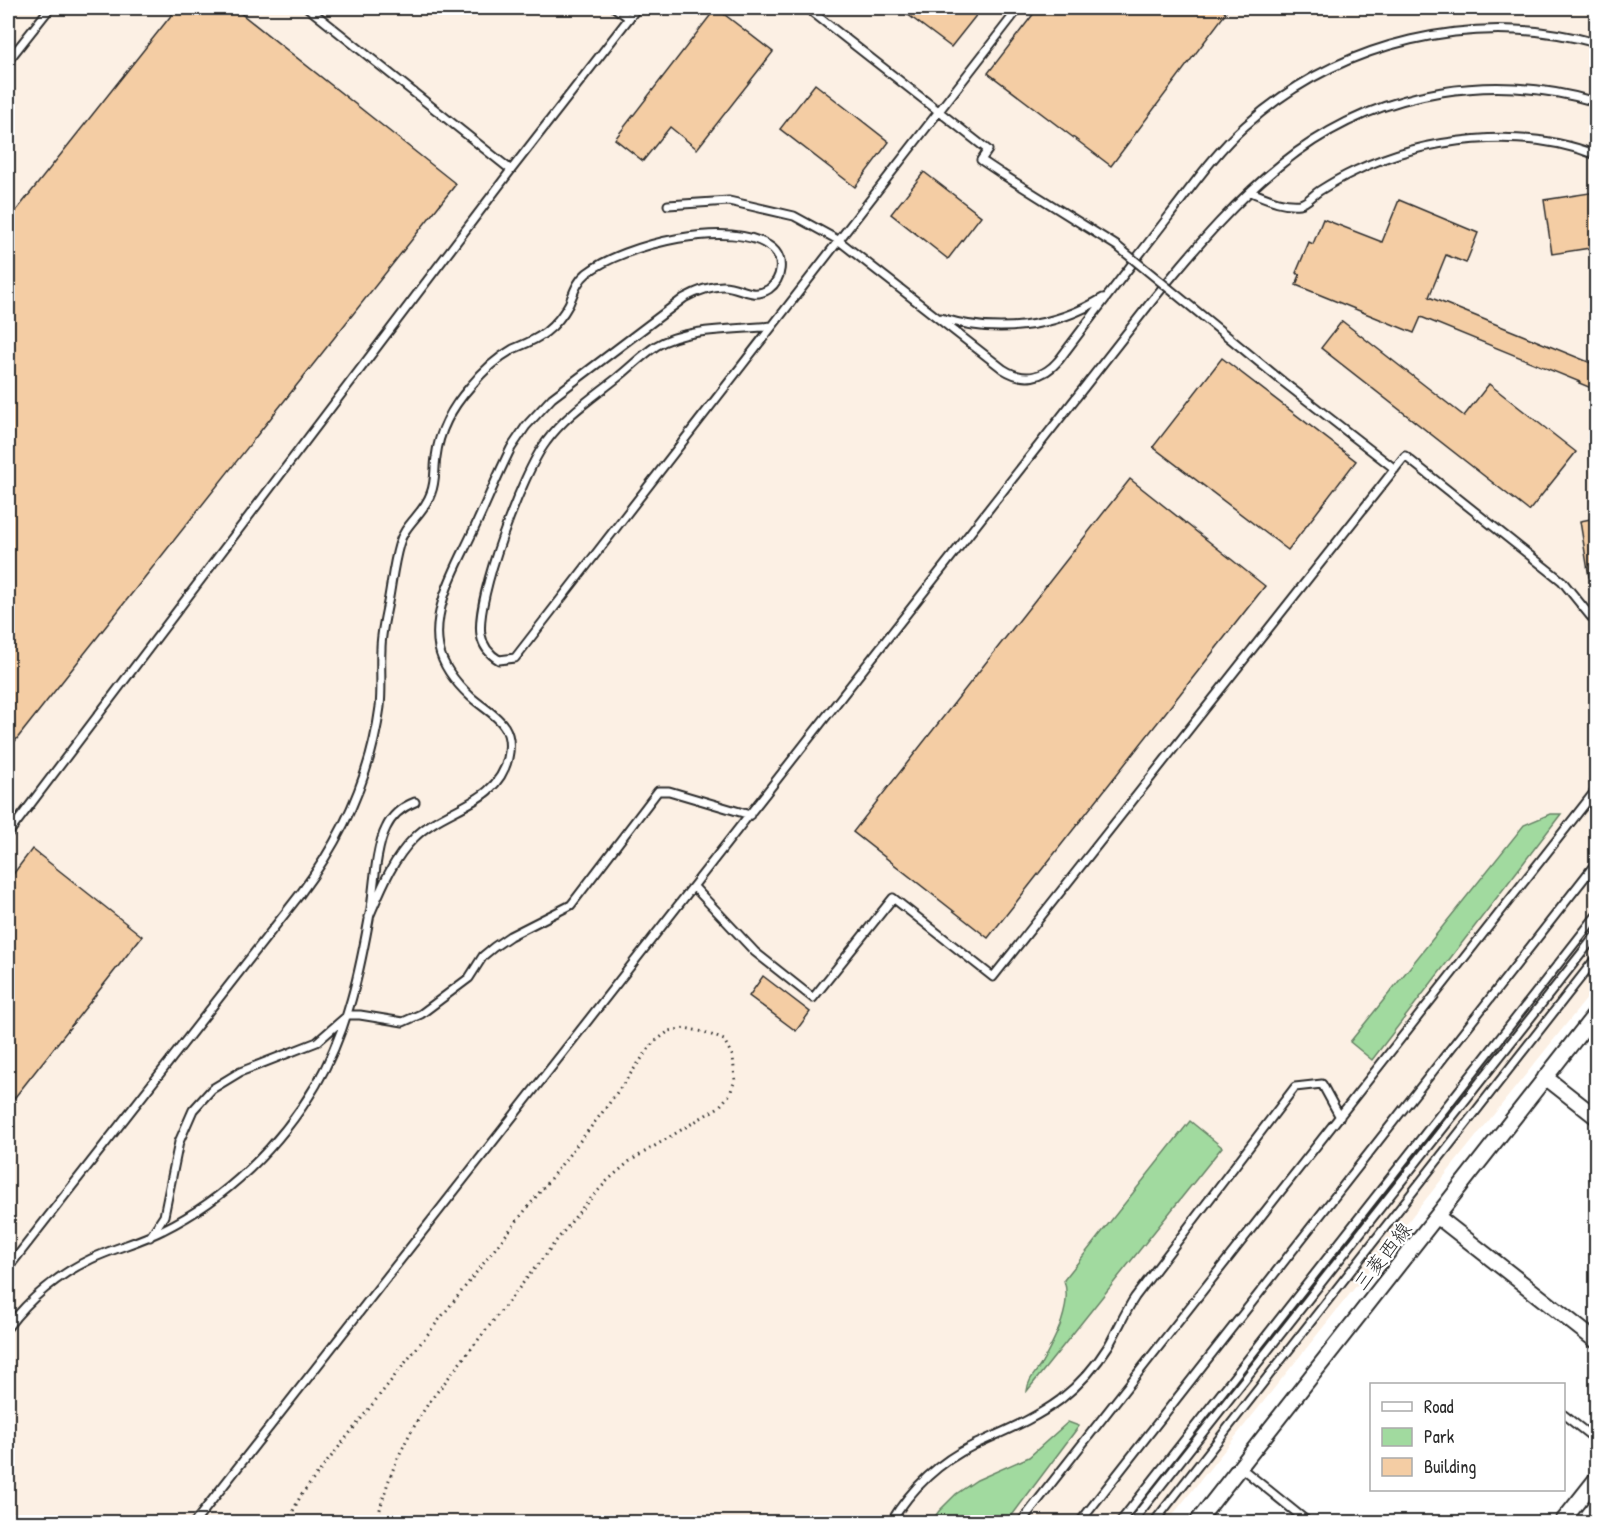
<svg xmlns="http://www.w3.org/2000/svg" width="1604" height="1530" font-family="'Patrick Hand','Klee One',sans-serif">
<style>
.built{fill:#fcf0e4}
.green{fill:#a1da9f;stroke:#668265;stroke-width:1.5}
.building{fill:#f4cda4;stroke:#2b2b2b;stroke-width:1.5}
.lines{fill:none;stroke-linecap:round;stroke-linejoin:round}
.lane-casing{stroke:#2b2b2b;stroke-width:11}
.street-casing{stroke:#2b2b2b;stroke-width:18}
.path{stroke:#2b2b2b;stroke-width:3;stroke-dasharray:1.5 4.5;stroke-linecap:butt}
.lane{stroke:#fff;stroke-width:7}
.street{stroke:#fff;stroke-width:14}
.lane-bridge-casing{stroke:#2b2b2b;stroke-width:11;stroke-linecap:butt}
.lane-bridge{stroke:#fff;stroke-width:7}
.labels{text-anchor:middle;dominant-baseline:central;stroke-width:4.5;stroke-linejoin:round;paint-order:stroke}
.street-label{font-size:20px;fill:#2b2b2b;stroke:#fff}
</style>
<rect width="100%" height="100%" fill="#fff"/>
<filter id="ink" filterUnits="userSpaceOnUse"><feTurbulence type="fractalNoise" baseFrequency=".0167" numOctaves="2"/><feDisplacementMap in="SourceGraphic" scale="12" xChannelSelector="R" yChannelSelector="G"/><feConvolveMatrix kernelMatrix="1 2 1 2 8 2 1 2 1" color-interpolation-filters="sRGB"/></filter>
<g filter="url(#ink)">
<path class="built" d="M 8,8 L 1596,8 L 1596,987 L 1167,1522 L 8,1522 Z"/>
<path class="green" d="M 1550,814 L 1561,814 L 1372,1060 L 1350,1042 L 1524,825 Z
M 1190,1121 L 1222,1147 L 1027,1391 C 1028,1380 1034,1375 1040,1366 C 1053,1342 1073,1309 1064,1280 Z
M 1068,1422 L 1079,1426 L 1007,1522 L 931,1522 L 939,1511 L 956,1494 L 977,1480 L 1029,1457 Z"/>
<path class="building" d="M 177,8 L 234,8 L 456,184 L 8,750 L 8,221 Z
M 716,8 L 773,52 L 697,149 L 670,127 L 643,161 L 615,139 Z
M 899,8 L 982,8 L 951,47 Z
M 1038,8 L 1219,8 L 1226,13 L 1111,166 L 988,73 Z
M 815,84 L 889,142 L 855,187 L 780,129 Z
M 924,172 L 981,216 L 948,259 L 891,214 Z
M 1596,192 L 1596,247 L 1552,254 L 1544,200 Z
M 1399,200 L 1478,233 L 1466,263 L 1446,255 L 1429,297 L 1596,365 L 1596,390 L 1579,383 L 1580,382 L 1421,317 L 1414,333 L 1296,285 L 1300,275 L 1296,273 L 1309,242 L 1313,244 L 1323,219 L 1382,242 Z
M 1342,321 L 1464,416 L 1489,384 L 1576,452 L 1529,511 L 1321,348 Z
M 1222,358 L 1356,461 L 1288,550 L 1153,447 Z
M 1130,479 L 1265,586 L 988,938 L 853,832 Z
M 1596,518 L 1596,576 L 1589,577 L 1580,521 Z
M 32,849 L 142,936 L 8,1106 L 8,881 Z
M 763,976 L 810,1012 L 796,1031 L 749,996 Z"/>
<g class="lines">
<g class="lane-casing">
<path id="lane" d="M 308,8 L 511,170
M 615,8 L 629,18
M 807,8 L 988,150 L 981,160 L 1002,174
M 8,61 L 50,8
M 1251,192 C 1266,198 1283,206 1300,204 C 1307,203 1313,195 1319,191 C 1330,184 1342,177 1355,171 C 1425,137 1523,126 1596,155
M 668,205 L 729,201 L 794,216 L 838,240 L 1003,369 C 1023,382 1043,379 1059,360 C 1095,312 1132,264 1169,216 C 1193,185 1216,152 1245,126 C 1339,41 1475,9 1596,43
M 941,318 C 996,335 1054,328 1103,298
M 772,326 C 736,330 688,327 656,346 C 642,355 630,368 617,378 C 592,398 565,416 546,442 C 523,472 475,599 481,635 C 483,647 489,654 499,660 L 515,658 L 1019,8
M 1282,381 L 1395,469
M 8,834 L 511,170 L 637,8
M 694,887 L 755,952 L 813,998 L 893,898 L 993,977 L 1405,456 L 1562,581 L 1596,623
M 150,1237 L 164,1216 L 179,1142 L 193,1110 L 212,1089 L 240,1072 L 317,1042 L 348,1015 L 360,1015 L 403,1022 L 421,1014 L 469,978 L 483,956 L 494,947 L 510,936 L 571,905 L 658,791 L 669,791 L 750,815
M 8,1268 L 301,893 C 342,838 371,775 380,707 C 382,687 380,668 381,649 C 381,632 386,614 389,597 C 392,580 394,562 399,545 C 404,524 424,514 431,493 C 436,481 434,469 436,457 C 439,431 453,406 470,387 C 482,372 497,358 513,349 C 525,344 536,340 546,332 C 555,325 563,315 569,304 C 574,292 577,281 587,273 C 623,245 733,217 772,248 C 785,259 782,279 769,289 C 752,300 740,286 723,286 C 710,286 695,292 684,298 L 552,398 L 526,426 L 511,448 C 498,474 487,501 475,527 C 459,563 431,606 439,648 C 443,667 457,684 471,697 C 491,715 516,722 508,758 C 497,805 444,807 414,838 C 392,860 381,889 369,917
M 8,1327 C 29,1299 59,1274 91,1259 C 114,1248 140,1242 163,1230 C 226,1199 280,1146 316,1085 C 348,1030 360,971 371,908 C 374,886 376,847 386,828 C 392,815 402,807 415,802
M 1564,1415 L 1596,1440
M 1240,1467 L 1308,1522
M 195,1522 L 1151,302 C 1194,249 1241,193 1297,152 C 1384,89 1494,72 1596,102
M 891,1522 C 911,1489 939,1462 974,1445 C 1004,1431 1033,1420 1060,1400 C 1079,1385 1096,1366 1109,1345 C 1118,1329 1125,1312 1135,1297 L 1295,1087 L 1322,1084 L 1340,1117
M 1021,1522 L 1596,790
M 1080,1522 L 1596,863
M 1120,1522 L 1596,916
M 1132,1522 L 1596,935
M 1154,1522 L 1596,958"/>
</g>
<g class="street-casing">
<path id="street" d="M 1545,1077 L 1596,1117
M 1438,1217 L 1596,1341
M 1197,1522 L 1596,1013
M 1562,1522 L 1596,1479"/>
</g>
<path class="path" d="M 290,1522 L 290,1517 L 301,1495 L 602,1113 L 653,1043 L 669,1031 L 685,1028 L 704,1032 L 724,1040 L 733,1057 L 735,1080 L 730,1094 L 719,1107 L 630,1161 L 608,1180 L 583,1207 L 430,1401 C 404,1440 387,1476 377,1522"/>
<use href="#lane" class="lane"/>
<use href="#street" class="street"/>
<g class="lane-bridge-casing">
<path id="lane-bridge" d="M 1002,174 L 1117,246 L 1282,381"/>
</g>
<use href="#lane-bridge" class="lane-bridge"/>
</g>
</g>
<g class="labels">
<g class="street-label">
<text transform="translate(1382 1256) rotate(-52)">三菱西線</text>
</g>
</g>
<rect width="1604" height="1530" fill="none" stroke="#fff" stroke-width="30"/>
<rect x="15" y="15" width="1574" height="1500" fill="none" stroke="#2b2b2b" stroke-width="2" filter="url(#ink)"/>
<rect x="1370" y="1383" width="195" height="108" fill="#ffffff" stroke="#aaaaaa" stroke-width="1.5"/>
<rect x="1382" y="1402" width="30" height="9" fill="#ffffff" stroke="#aaaaaa" stroke-width="1.5"/>
<text x="1424" y="1413" font-size="18" fill="#2b2b2b">Road</text>
<rect x="1382" y="1428" width="30" height="18" fill="#a1da9f" stroke="#aaaaaa" stroke-width="1.5"/>
<text x="1424" y="1443" font-size="18" fill="#2b2b2b">Park</text>
<rect x="1382" y="1458" width="30" height="18" fill="#f4cda4" stroke="#aaaaaa" stroke-width="1.5"/>
<text x="1424" y="1473" font-size="18" fill="#2b2b2b">Building</text>
</svg>
